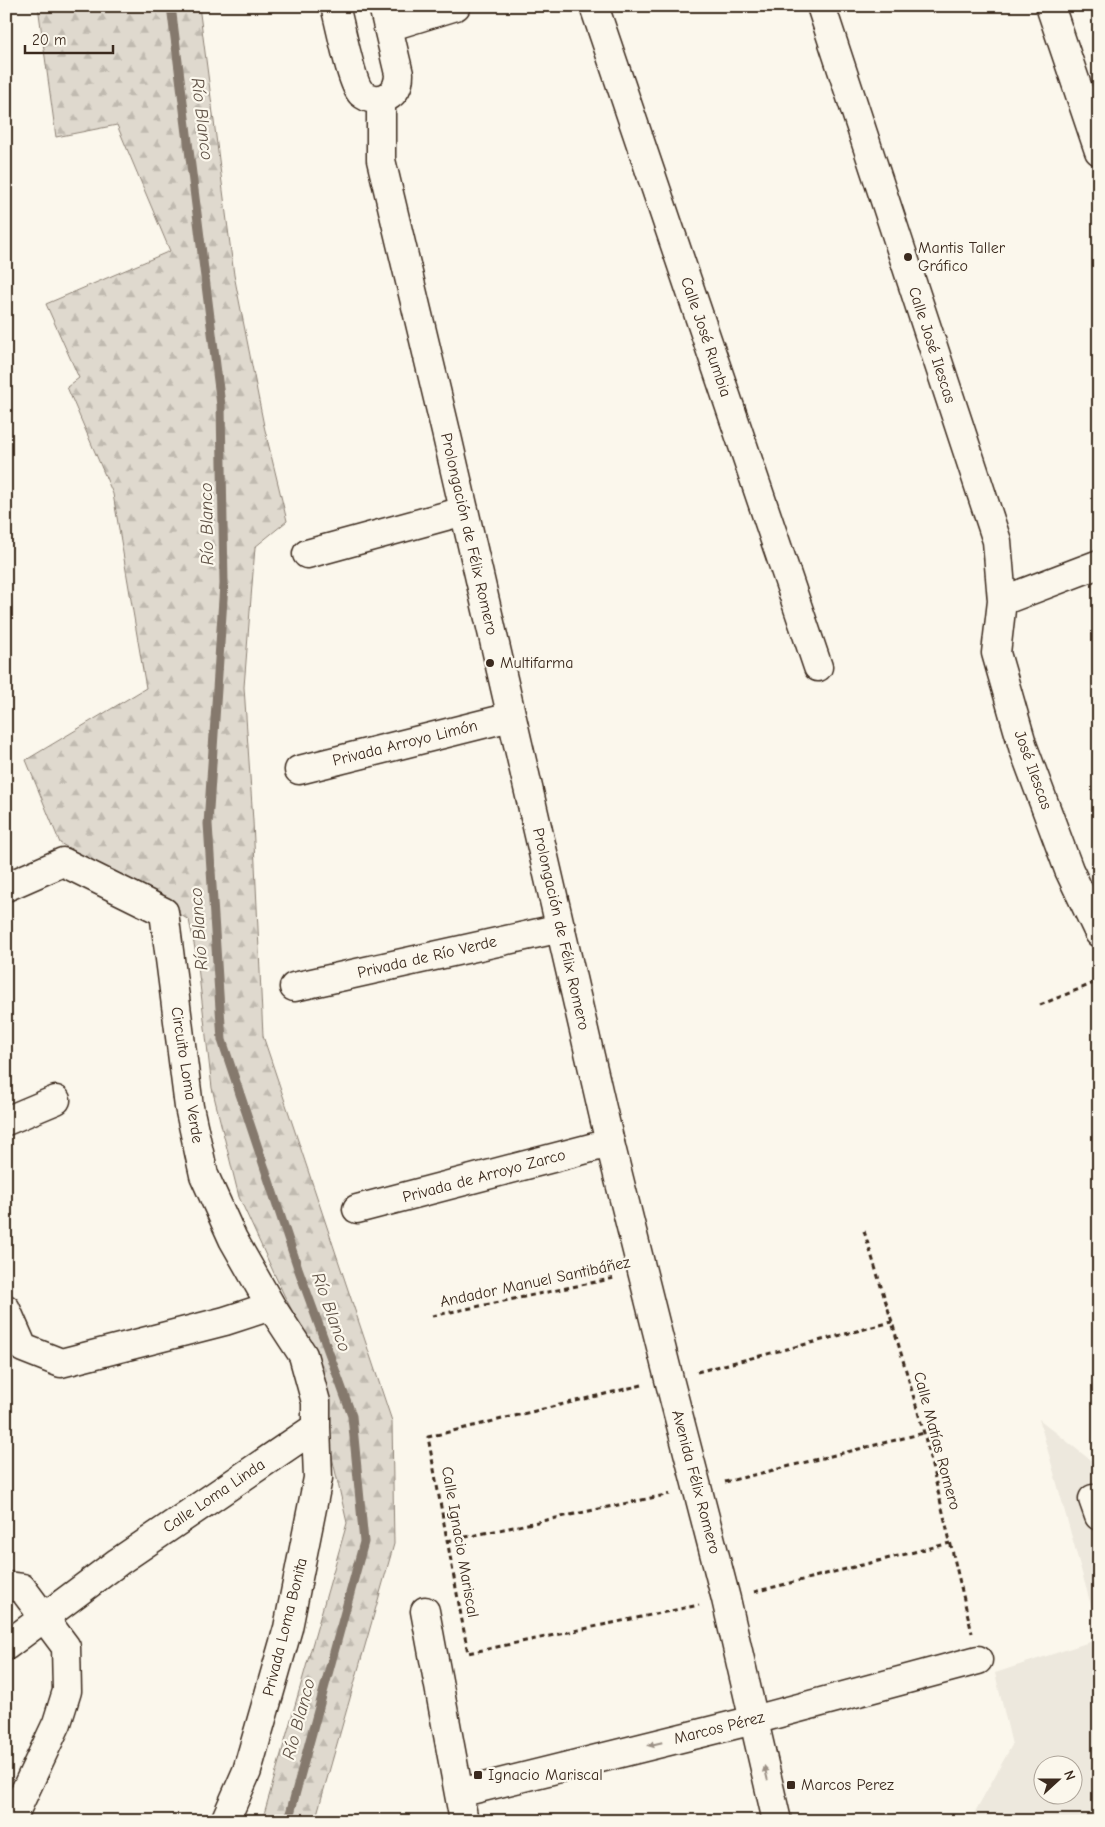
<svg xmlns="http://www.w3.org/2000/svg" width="1105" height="1827" font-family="'Comic Neue',sans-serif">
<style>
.built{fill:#ede8dd;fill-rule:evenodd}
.forest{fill:url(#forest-firs);stroke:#8d8276}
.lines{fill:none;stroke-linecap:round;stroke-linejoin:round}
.stream{stroke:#85796d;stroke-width:9}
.minor-casing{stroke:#3b2a1e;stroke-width:31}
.major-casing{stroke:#3b2a1e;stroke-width:31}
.path{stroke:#3b2a1e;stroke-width:3;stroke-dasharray:5 4;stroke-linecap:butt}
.minor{stroke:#fbf7ec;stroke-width:28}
.major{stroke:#fbf7ec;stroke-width:28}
.oneway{fill:#9b9085}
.poi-dot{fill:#3b2a1e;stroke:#fbf7ec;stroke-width:2}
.labels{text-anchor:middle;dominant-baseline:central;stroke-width:4.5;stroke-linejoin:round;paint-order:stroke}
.poi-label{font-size:16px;fill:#3b2a1e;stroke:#fbf7ec;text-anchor:start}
.street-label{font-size:16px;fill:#3b2a1e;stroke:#fbf7ec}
.water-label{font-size:18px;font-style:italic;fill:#605246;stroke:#fbf7ec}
</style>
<defs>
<pattern id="forest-firs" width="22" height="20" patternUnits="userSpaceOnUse" patternTransform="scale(1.25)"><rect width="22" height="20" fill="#dfd9ce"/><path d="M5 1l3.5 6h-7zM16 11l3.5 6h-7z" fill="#c0bab0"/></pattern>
</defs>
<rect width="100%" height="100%" fill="#fbf7ec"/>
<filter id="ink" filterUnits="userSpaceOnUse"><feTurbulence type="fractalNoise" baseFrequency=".02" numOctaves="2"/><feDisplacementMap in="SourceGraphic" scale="10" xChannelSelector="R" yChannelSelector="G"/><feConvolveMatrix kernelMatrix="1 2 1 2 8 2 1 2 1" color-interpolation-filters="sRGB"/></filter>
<g filter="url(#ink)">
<path class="built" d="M 1039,1419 L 1099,1467 L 1099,1634 Z
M 1099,1639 L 1099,1821 L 970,1821 L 1012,1745 L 995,1673 ZM 1042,1764 L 1072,1764 L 1072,1794 L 1042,1794 Z"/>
<path class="forest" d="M 38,6 L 199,6 L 234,275 L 264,426 L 287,521 L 255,547 L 244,687 L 253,821 L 263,1036 L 392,1421 L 394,1544 L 315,1821 L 262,1821 L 347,1523 L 330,1448 L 322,1369 L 284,1295 L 239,1197 L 212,1088 L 197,958 L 189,920 L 60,843 L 26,760 L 146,688 L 113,494 L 67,387 L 79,378 L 46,304 L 170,251 L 117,125 L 56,137 Z"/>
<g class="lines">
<path class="stream" d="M 171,6 L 221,405 L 224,584 L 208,824 L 222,1040 L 298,1268 L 352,1416 L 364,1542 L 288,1821"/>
<g class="minor-casing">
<path id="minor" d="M 594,6 L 818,667
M 821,6 L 997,541 L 1002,601 L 996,653 L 1023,747 L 1069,870 L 1099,933
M 1050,6 L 1099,151
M 388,27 L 456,6
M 307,554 L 464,511
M 1002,601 L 1099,564
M 299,770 L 511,717
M 6,887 L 63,862 L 164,912 L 189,1107 L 204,1175 L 233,1239 L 271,1306 L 303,1355 L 316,1402 L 316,1427 L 118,1562 L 6,1646
M 294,987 L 561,928
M 6,1121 L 56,1100
M 357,1209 L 610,1143
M 6,1309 L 23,1348 L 61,1363 L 225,1321 L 271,1306
M 1093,1499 L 1099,1516
M 6,1586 L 22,1588 L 66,1647 L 67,1691 L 57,1723 L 11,1821
M 425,1611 L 464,1821
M 459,1793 L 754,1720 L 978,1660
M 225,1821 L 247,1771 L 288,1628 L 318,1478 L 316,1427"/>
</g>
<g class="major-casing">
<path id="major" d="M 335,6 C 340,23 351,83 361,93 C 368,99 378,101 387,97 C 396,92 399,84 399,74 L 383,6
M 381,99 L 381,160 L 446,432 L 610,1143 L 669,1379 L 726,1599 L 777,1821"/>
</g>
<path class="path" d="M 1040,1005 L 1099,981
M 864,1231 L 892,1322 L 924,1433 L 972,1633
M 432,1316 L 615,1278
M 697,1372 L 892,1322
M 642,1385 L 428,1437 L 468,1653 L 699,1605
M 725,1482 L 924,1433
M 447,1541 L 670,1494
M 754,1592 L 950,1543"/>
<use href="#minor" class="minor"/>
<use href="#major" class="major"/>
</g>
<defs><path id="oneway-solid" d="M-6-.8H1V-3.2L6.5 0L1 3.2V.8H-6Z" transform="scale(1.25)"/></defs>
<g class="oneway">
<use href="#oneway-solid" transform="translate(655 1744) rotate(166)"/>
<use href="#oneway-solid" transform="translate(766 1773) rotate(-103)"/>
</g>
</g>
<g class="poi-dot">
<circle cx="908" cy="257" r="5"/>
<circle cx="490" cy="663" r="5"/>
<rect x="473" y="1770" width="10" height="10" rx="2.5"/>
<rect x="786" y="1780" width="10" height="10" rx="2.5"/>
</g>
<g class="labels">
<g class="poi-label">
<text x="918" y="248">Mantis Taller<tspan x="918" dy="18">Gráfico</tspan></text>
<text x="500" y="663">Multifarma</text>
<text x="488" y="1775">Ignacio Mariscal</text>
<text x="801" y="1785">Marcos Perez</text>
</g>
<g class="street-label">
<text transform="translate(706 337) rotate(71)">Calle José Rumbia</text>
<text transform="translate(932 345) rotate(72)">Calle José Ilescas</text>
<text transform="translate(469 534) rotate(77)">Prolongación de Félix Romero</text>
<text transform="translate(405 743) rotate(-14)">Privada Arroyo Limón</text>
<text transform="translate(1033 770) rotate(70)">José Ilescas</text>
<text transform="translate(561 929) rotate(77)">Prolongación de Félix Romero</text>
<text transform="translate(427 957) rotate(-13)">Privada de Río Verde</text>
<text transform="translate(187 1075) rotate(81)">Circuito Loma Verde</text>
<text transform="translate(484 1176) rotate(-15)">Privada de Arroyo Zarco</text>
<text transform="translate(535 1282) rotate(-12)">Andador Manuel Santibáñez</text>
<text transform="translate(937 1441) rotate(75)">Calle Matías Romero</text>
<text transform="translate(696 1482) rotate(75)">Avenida Félix Romero</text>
<text transform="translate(214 1496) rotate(-34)">Calle Loma Linda</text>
<text transform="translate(460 1542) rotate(80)">Calle Ignacio Mariscal</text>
<text transform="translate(285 1627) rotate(-76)">Privada Loma Bonita</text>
<text transform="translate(719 1728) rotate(-14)">Marcos Pérez</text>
</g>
<g class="water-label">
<text transform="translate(202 119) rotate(83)">Río Blanco</text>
<text transform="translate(207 524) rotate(-91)">Río Blanco</text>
<text transform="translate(199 929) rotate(-94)">Río Blanco</text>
<text transform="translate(331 1312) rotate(70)">Río Blanco</text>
<text transform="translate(299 1719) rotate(-75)">Río Blanco</text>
</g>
</g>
<rect width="1105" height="1827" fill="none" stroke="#fbf7ec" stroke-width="25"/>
<rect x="12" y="12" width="1080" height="1802" fill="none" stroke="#3b2a1e" stroke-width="2" filter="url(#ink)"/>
<g transform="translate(1058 1780) rotate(69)"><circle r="24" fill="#fbf7ec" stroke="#aea59a"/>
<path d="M0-4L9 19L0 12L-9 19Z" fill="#3b2a1e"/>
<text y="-8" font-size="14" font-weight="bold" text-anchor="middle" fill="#3b2a1e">N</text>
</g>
<path d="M25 45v8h88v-8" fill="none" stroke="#3b2a1e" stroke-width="2.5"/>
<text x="32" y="45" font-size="15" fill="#3b2a1e" stroke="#fbf7ec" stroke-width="4" paint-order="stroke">20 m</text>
</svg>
